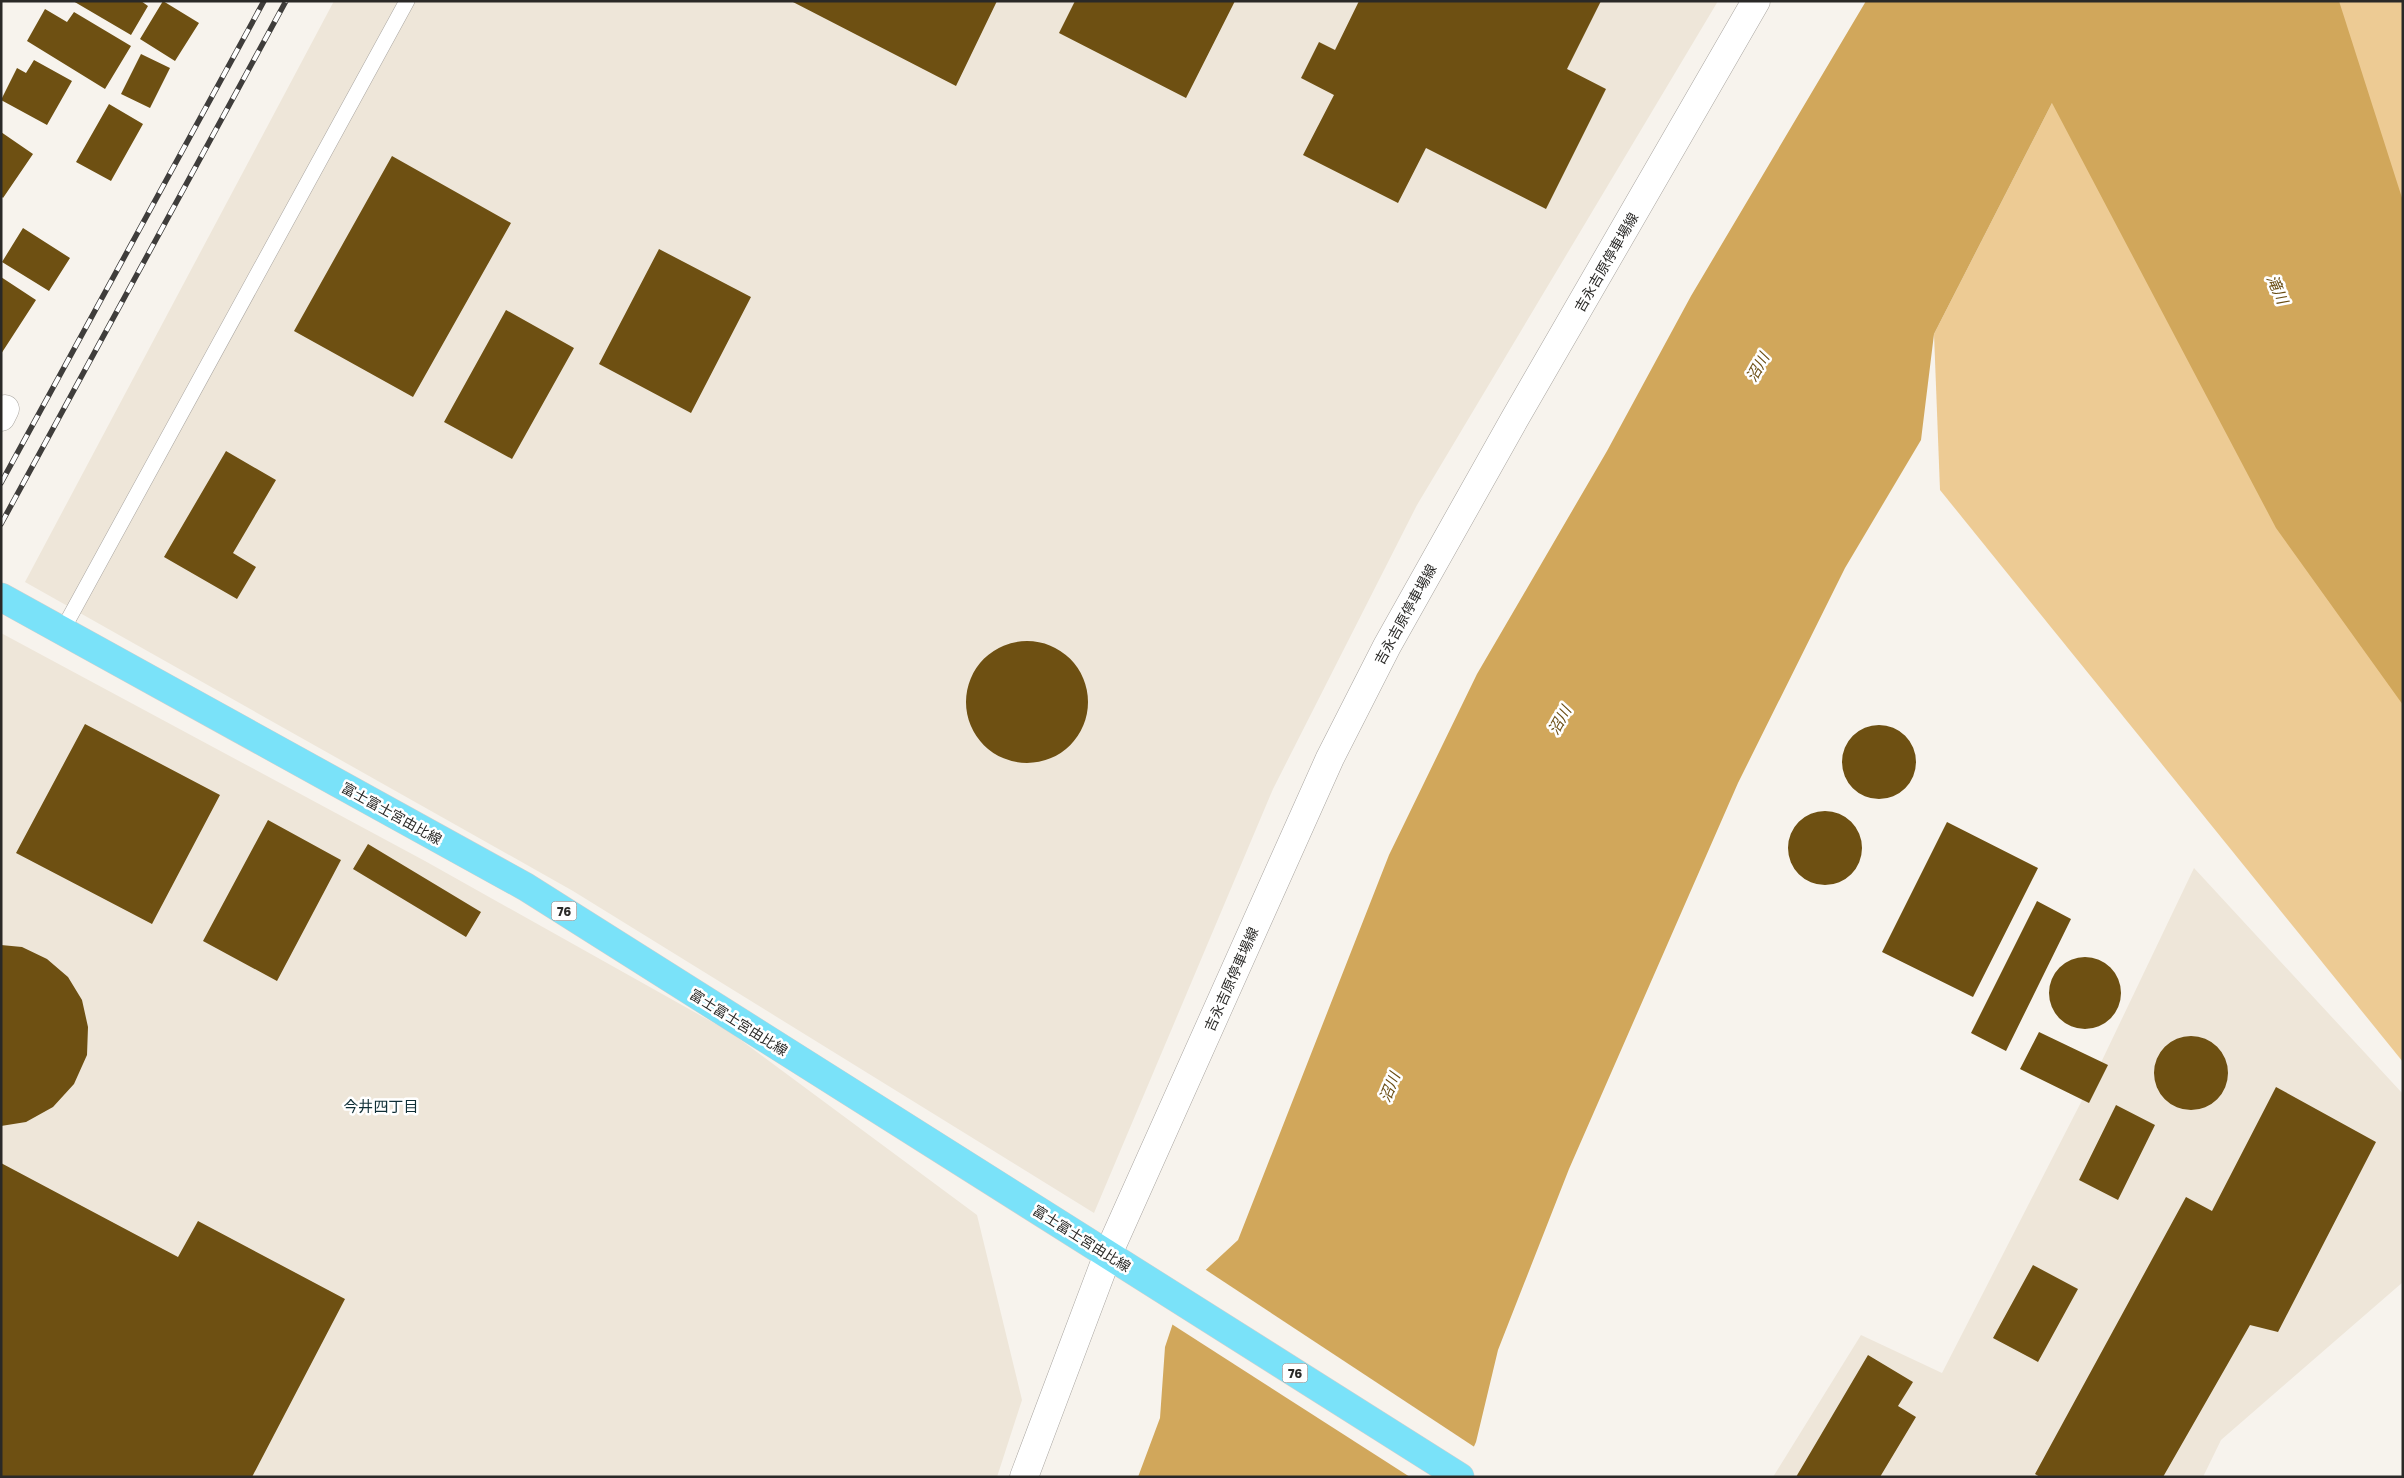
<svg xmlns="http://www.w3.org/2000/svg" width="2404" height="1478" font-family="'Golos Text','Noto Sans JP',sans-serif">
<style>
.built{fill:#eee6d9}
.green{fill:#edcb94}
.water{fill:#d1a75b}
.pier{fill:#f7f3ed}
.building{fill:#6e5012}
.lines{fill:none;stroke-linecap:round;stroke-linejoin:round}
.service-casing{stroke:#a9a5a0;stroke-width:16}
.minor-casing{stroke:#a9a5a0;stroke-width:29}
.secondary-casing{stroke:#a9a5a0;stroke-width:29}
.primary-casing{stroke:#d0d0cf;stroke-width:29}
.service{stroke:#fff;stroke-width:15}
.minor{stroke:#fff;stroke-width:28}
.secondary{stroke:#fff;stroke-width:28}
.primary{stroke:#7ae2f9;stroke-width:28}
.rail-casing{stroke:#3f3d3b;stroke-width:5.5}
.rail{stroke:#fff;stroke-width:4;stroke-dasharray:11;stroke-linecap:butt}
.labels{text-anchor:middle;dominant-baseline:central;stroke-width:5;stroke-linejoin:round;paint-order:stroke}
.shield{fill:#fff;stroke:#6a6968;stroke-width:1}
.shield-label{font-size:12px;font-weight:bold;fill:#2a2927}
.street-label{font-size:14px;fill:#2a2927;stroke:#fff}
.water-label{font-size:15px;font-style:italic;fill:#6a4d13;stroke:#fff}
.neighbourhood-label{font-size:15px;fill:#0f2f37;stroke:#fff}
</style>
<rect width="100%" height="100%" fill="#f7f3ed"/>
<path class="built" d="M 334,1 L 1718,1 L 1417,505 L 1273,789 L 1094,1213 L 573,891 L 25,582 Z
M 1,633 L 425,861 L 730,1032 L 977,1215 L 1022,1400 L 997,1477 L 1,1477 Z
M 2194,868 L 2403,1094 L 2403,1282 L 2221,1440 L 2203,1477 L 1773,1477 L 1861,1335 L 1942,1373 L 2096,1073 Z"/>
<path class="green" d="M 2141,1 L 2403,1 L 2403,1062 L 1940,490 L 1934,334 L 2052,103 Z"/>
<path class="water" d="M 1866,1 L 2339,1 L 2403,201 L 2403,705 L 2276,528 L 2052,103 L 1934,334 L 1921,440 L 1845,568 L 1738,783 L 1569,1169 L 1498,1350 L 1476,1442 L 1460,1477 L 1138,1477 L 1160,1418 L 1165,1347 L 1184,1290 L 1238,1240 L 1389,855 L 1477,674 L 1607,451 L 1691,296 Z"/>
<path class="pier" d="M 1203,1268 L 1476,1448 L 1463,1477 L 1410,1477 L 1170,1323 L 1182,1288 Z"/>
<path class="building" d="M 73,1 L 141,1 L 148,6 L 131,35 Z
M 163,1 L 199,23 L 175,61 L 140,39 Z
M 791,1 L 997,1 L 956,86 Z
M 1075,1 L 1235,1 L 1186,98 L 1059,33 Z
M 1359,1 L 1601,1 L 1567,69 L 1606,89 L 1546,209 L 1426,148 L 1398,203 L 1303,155 L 1334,95 L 1301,78 L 1319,42 L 1335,50 Z
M 45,9 L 67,22 L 74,12 L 131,46 L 105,89 L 27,41 Z
M 141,54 L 170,68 L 150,108 L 121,94 Z
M 34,60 L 72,81 L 47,125 L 1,100 L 17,68 L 26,73 Z
M 109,104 L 143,124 L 111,181 L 76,162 Z
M 1,132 L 33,154 L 3,198 L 1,196 Z
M 392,156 L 511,223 L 413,397 L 294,331 Z
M 23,228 L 70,258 L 49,291 L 2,262 Z
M 659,249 L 751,297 L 691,413 L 599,364 Z
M 1,277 L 36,300 L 1,354 Z
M 506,310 L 574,348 L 512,459 L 444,422 Z
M 226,451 L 276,480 L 233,553 L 256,567 L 237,599 L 164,557 Z
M966 702a61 61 0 1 1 122 0a61 61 0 1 1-122 0Z
M 85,724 L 220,795 L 152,924 L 16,853 Z
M1842 762a37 37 0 1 1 74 0a37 37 0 1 1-74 0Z
M1788 848a37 37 0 1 1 74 0a37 37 0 1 1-74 0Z
M 268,820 L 341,860 L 277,981 L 203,941 Z
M 1947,822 L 2038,868 L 1973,997 L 1882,952 Z
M 368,844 L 481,912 L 466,937 L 353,869 Z
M 2037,901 L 2071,919 L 2006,1051 L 1971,1033 Z
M 1,945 L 22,947 L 47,959 L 68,977 L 82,1000 L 88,1027 L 87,1055 L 74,1084 L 53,1107 L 26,1122 L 1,1126 Z
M2049 993a36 36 0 1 1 72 0a36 36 0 1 1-72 0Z
M 2039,1032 L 2108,1065 L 2089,1103 L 2020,1069 Z
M2154 1073a37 37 0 1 1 74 0a37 37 0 1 1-74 0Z
M 2276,1087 L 2376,1142 L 2278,1332 L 2250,1325 L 2163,1477 L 2040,1477 L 2035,1474 L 2186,1197 L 2212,1211 Z
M 2116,1105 L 2155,1125 L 2118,1200 L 2079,1180 Z
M 1,1163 L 178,1257 L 198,1221 L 345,1299 L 252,1477 L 1,1477 Z
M 2033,1265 L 2078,1289 L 2038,1362 L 1993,1338 Z
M 1868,1355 L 1913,1382 L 1898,1406 L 1916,1417 L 1880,1477 L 1796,1477 Z"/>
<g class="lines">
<g class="service-casing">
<path id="service" d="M 62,631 L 407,1"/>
</g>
<g class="minor-casing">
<path id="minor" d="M 1,417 L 5,409
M 1024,1477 L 1108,1254"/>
</g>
<g class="secondary-casing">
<path id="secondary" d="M 1108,1254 L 1330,758 L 1387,646 L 1514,420 L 1756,1"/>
</g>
<g class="primary-casing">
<path id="primary" d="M 1,597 L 526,887 L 1460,1477"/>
</g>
<use href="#service" class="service"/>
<use href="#minor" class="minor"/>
<use href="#secondary" class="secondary"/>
<use href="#primary" class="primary"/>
<g class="rail-casing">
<path id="rail" d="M 1,483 L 264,1
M 1,524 L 286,1"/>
</g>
<use href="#rail" class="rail"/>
</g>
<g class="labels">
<g class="shield">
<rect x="551.5" y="901.5" width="25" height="19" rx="4"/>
<rect x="1282.5" y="1363.5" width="25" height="19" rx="4"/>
</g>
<g class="shield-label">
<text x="564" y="911">76</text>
<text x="1295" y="1373">76</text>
</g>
<g class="street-label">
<text transform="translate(1606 262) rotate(-60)">吉永吉原停車場線</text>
<text transform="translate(1405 614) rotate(-61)">吉永吉原停車場線</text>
<text transform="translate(392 813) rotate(29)">富士富士宮由比線</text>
<text transform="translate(1231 979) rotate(-66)">吉永吉原停車場線</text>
<text transform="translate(739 1022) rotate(32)">富士富士宮由比線</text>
<text transform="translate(1082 1238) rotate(32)">富士富士宮由比線</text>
</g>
<g class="water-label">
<text transform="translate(2278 289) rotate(66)">滝川</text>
<text transform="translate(1757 367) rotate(-61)">沼川</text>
<text transform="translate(1559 720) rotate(-61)">沼川</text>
<text transform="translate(1389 1087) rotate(-68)">沼川</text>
</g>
<g class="neighbourhood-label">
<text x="381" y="1106">今井四丁目</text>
</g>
</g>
<rect width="2404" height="1478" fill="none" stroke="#2a2927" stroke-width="5"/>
</svg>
